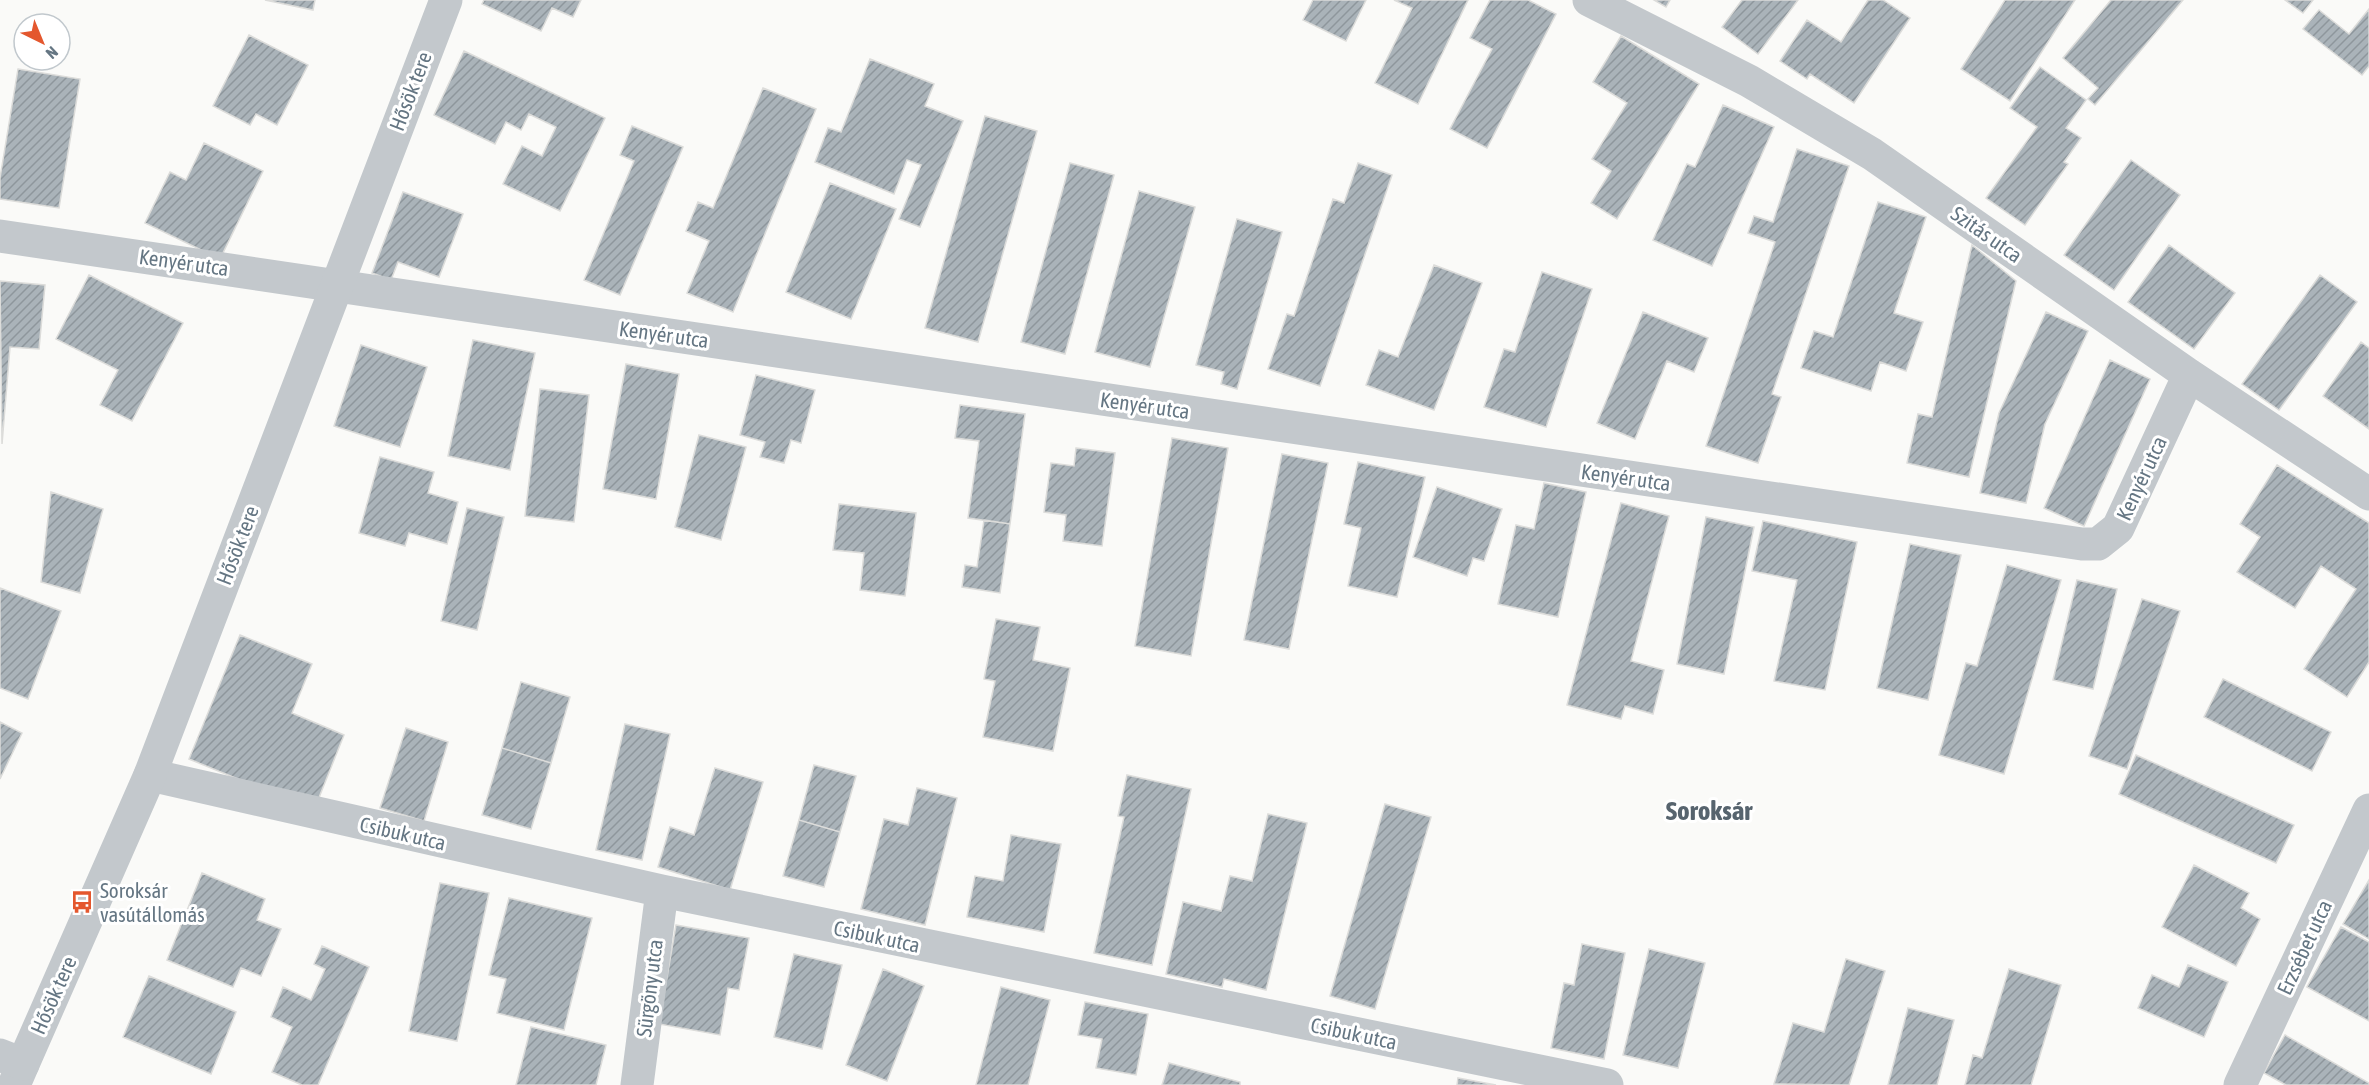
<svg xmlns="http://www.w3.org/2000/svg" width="2369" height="1085" font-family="'Asap Condensed',sans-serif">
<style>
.building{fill:url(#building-hatch);stroke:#dcdcda;stroke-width:1.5}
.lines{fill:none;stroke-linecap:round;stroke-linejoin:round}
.minor{stroke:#c3c8cc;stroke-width:33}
.tertiary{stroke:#c3c8cc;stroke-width:33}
.labels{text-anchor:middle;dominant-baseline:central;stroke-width:6;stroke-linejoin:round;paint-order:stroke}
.street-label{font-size:21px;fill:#657683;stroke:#fff}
.poi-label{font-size:21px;fill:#657683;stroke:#fff;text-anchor:start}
.district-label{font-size:27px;font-weight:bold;fill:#57646e;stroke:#fff}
</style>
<defs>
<pattern id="building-hatch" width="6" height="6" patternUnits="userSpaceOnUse" patternTransform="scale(1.5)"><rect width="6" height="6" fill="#aab3b9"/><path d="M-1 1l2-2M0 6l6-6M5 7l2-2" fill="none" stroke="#8e969c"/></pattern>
</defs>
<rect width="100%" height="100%" fill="#fafaf8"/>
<path class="building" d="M 265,0 L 315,0 L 313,10 Z
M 484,0 L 581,0 L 573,17 L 552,8 L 541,31 L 482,4 Z
M 1313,0 L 1366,0 L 1346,41 L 1303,20 Z
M 1394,0 L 1468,0 L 1418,104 L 1375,83 L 1412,8 Z
M 1490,0 L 1528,0 L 1556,14 L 1487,148 L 1450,129 L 1492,49 L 1470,38 Z
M 1654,0 L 1670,0 L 1666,7 Z
M 1742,0 L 1798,0 L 1758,54 L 1722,27 Z
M 1868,0 L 1883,0 L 1910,18 L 1854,103 L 1810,74 L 1807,79 L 1780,61 L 1807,20 L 1841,42 Z
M 2005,0 L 2075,0 L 2010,101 L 1961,69 Z
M 2111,0 L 2183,0 L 2095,105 L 2088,99 L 2098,88 L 2063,58 Z
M 2285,0 L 2313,0 L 2303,13 Z
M 2369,9 L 2369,66 L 2362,75 L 2303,29 L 2319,10 L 2349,34 Z
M 249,35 L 308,65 L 277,125 L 256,114 L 250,125 L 213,106 Z
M 1621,36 L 1699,84 L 1617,219 L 1591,203 L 1611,171 L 1592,159 L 1627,103 L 1593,82 Z
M 464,51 L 605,118 L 560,211 L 503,184 L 522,146 L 542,156 L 556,127 L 529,114 L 521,130 L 506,122 L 495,144 L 434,115 Z
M 870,59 L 934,84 L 925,106 L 963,121 L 920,227 L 899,219 L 921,165 L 907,160 L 894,194 L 815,162 L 828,128 L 841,132 Z
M 2040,67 L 2086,100 L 2066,128 L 2081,138 L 2064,162 L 2068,164 L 2025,225 L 1986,198 L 2037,127 L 2010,108 Z
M 18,69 L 80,79 L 59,208 L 0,199 L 0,178 Z
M 763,88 L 816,109 L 733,312 L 687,293 L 709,241 L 686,231 L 698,202 L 713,208 Z
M 1723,105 L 1774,127 L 1712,266 L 1653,240 L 1687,164 L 1695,167 Z
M 985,116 L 1037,131 L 978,342 L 925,328 Z
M 632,126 L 683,147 L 620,295 L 584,280 L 634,161 L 620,155 Z
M 204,143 L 263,171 L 220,259 L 145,223 L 170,172 L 186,180 Z
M 1797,149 L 1849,166 L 1772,394 L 1781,397 L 1758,463 L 1706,446 L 1775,242 L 1748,233 L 1754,216 L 1773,222 Z
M 2131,160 L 2180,195 L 2114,290 L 2064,255 Z
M 1070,163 L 1114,175 L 1065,354 L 1021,342 Z
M 1358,163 L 1392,175 L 1320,386 L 1268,369 L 1287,314 L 1294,316 L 1333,199 L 1344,203 Z
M 830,183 L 896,209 L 851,319 L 786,292 Z
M 1139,191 L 1195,207 L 1150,367 L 1095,352 Z
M 403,192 L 463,214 L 439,277 L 398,262 L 391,280 L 372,273 Z
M 1878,202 L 1926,217 L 1894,313 L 1923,322 L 1906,371 L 1880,362 L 1871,391 L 1801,368 L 1814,331 L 1833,337 Z
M 1237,219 L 1282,232 L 1237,389 L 1221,384 L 1224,372 L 1196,365 Z
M 1972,245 L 2016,281 L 1969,477 L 1907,463 L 1918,414 L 1932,417 Z
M 2169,245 L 2235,293 L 2194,349 L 2128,302 Z
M 1434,265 L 1482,283 L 1434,410 L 1366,385 L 1379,350 L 1398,357 Z
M 1542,272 L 1592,289 L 1546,427 L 1484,407 L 1504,349 L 1515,352 Z
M 89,275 L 183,323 L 132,421 L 100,405 L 118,370 L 56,339 Z
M 2320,275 L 2357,302 L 2279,410 L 2242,384 Z
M 0,281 L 45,285 L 39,349 L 10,347 L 2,444 Z
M 1643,312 L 1708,338 L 1694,372 L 1667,361 L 1635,439 L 1597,423 Z
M 2046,312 L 2088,331 L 2045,424 L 2026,503 L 1980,493 L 1999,413 Z
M 473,340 L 535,353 L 510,470 L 448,456 Z
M 2361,342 L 2369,348 L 2369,429 L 2323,396 Z
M 361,345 L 427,367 L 400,447 L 334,426 Z
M 2110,360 L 2150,379 L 2084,526 L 2044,508 Z
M 626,364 L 679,374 L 656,499 L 603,489 Z
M 756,375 L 815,390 L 801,443 L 791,440 L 784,463 L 760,457 L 765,442 L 740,435 Z
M 540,389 L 589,395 L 574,522 L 525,516 Z
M 960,405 L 1025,414 L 1010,524 L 968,518 L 979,441 L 955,438 Z
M 699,435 L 746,447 L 721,540 L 675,527 Z
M 1172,438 L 1228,448 L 1191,656 L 1135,646 Z
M 1076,448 L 1115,453 L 1102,546 L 1063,541 L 1066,515 L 1044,512 L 1051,463 L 1074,466 Z
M 1282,454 L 1328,463 L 1289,649 L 1244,640 Z
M 380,457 L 434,472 L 428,493 L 458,502 L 447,544 L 409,533 L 405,546 L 359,533 Z
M 1358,462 L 1425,477 L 1397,597 L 1348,586 L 1361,528 L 1344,524 Z
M 2277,465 L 2369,523 L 2369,662 L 2347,697 L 2304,669 L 2356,589 L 2321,566 L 2295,608 L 2237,572 L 2260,537 L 2240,524 Z
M 1544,483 L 1586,492 L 1558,617 L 1498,604 L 1516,525 L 1534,529 Z
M 1437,487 L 1502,509 L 1484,561 L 1473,558 L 1467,576 L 1413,557 Z
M 51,492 L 103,509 L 80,593 L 41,582 Z
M 1621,503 L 1669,516 L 1631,661 L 1664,670 L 1653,714 L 1625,706 L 1621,719 L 1567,705 Z
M 839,504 L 916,513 L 905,596 L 860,590 L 864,553 L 833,550 Z
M 467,508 L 504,517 L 477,630 L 441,621 Z
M 1706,517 L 1754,527 L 1724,674 L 1677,664 Z
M 984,520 L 1010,524 L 1000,593 L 962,587 L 965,565 L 977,567 Z
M 1763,521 L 1857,542 L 1825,690 L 1774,681 L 1797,580 L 1752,571 Z
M 1910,544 L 1961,555 L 1928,700 L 1877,688 Z
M 2007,565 L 2061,580 L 2004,774 L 1939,755 L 1966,663 L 1977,666 Z
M 2077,580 L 2117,589 L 2093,689 L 2053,680 Z
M 0,588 L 61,611 L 28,699 L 0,688 Z
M 2142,599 L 2180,611 L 2127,769 L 2089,756 Z
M 996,619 L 1040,627 L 1033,660 L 1070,668 L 1053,751 L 983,737 L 995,681 L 984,679 Z
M 240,635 L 312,664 L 292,713 L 344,735 L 314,810 L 189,759 Z
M 2223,679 L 2331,732 L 2312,771 L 2204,717 Z
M 521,682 L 570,697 L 551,763 L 502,748 Z
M 0,722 L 22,733 L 0,779 Z
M 625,724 L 670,734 L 642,860 L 596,850 Z
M 406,728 L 448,742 L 424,821 L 380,808 Z
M 502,748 L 551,763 L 531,829 L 482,815 Z
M 2136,755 L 2294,825 L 2276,863 L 2119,794 Z
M 814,765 L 856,776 L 840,832 L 799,820 Z
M 715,768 L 763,782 L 730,890 L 658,867 L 670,827 L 694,835 Z
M 1127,775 L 1191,789 L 1152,965 L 1094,953 L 1124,817 L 1118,816 Z
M 917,788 L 957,798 L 925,925 L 861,909 L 884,819 L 908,825 Z
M 1385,804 L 1431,817 L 1375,1009 L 1330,996 Z
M 1268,814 L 1307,823 L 1266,990 L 1224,979 L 1222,987 L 1166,974 L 1183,902 L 1221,911 L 1230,876 L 1252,881 Z
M 799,820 L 840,832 L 824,887 L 783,876 Z
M 1011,835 L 1061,844 L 1044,932 L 967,917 L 975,876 L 1003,881 Z
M 2194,865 L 2249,893 L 2241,908 L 2260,919 L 2236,966 L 2162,927 Z
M 202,873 L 265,899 L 257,920 L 281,929 L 261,976 L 241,968 L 233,987 L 167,960 Z
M 2369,880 L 2369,939 L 2343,924 Z
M 440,883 L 489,893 L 457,1041 L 409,1031 Z
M 509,898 L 592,918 L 564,1030 L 497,1013 L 506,979 L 489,975 Z
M 676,925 L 749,938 L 739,990 L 728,988 L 720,1035 L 659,1024 Z
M 2341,927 L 2369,942 L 2369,1021 L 2307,987 Z
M 1582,944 L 1625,953 L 1604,1059 L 1551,1048 L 1564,983 L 1574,985 Z
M 322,946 L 369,967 L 318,1085 L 302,1085 L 272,1072 L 292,1027 L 271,1017 L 283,987 L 311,1000 L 325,969 L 314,964 Z
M 1649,949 L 1705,963 L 1678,1068 L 1623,1055 Z
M 794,954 L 842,965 L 822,1049 L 774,1037 Z
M 1846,959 L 1885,971 L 1849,1085 L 1774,1084 L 1793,1023 L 1824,1032 Z
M 2188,965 L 2228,982 L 2204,1037 L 2138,1008 L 2152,975 L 2179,987 Z
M 883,969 L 924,986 L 887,1081 L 846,1065 Z
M 2009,969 L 2061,985 L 2031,1085 L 1965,1085 L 1973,1055 L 1982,1058 Z
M 149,976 L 236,1012 L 211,1074 L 123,1037 Z
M 1001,987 L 1050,1000 L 1028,1085 L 976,1085 Z
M 1085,1002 L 1148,1014 L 1136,1075 L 1096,1068 L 1102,1039 L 1078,1035 Z
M 1908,1008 L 1954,1020 L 1937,1085 L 1888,1085 Z
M 531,1027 L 606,1045 L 596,1085 L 516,1085 Z
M 2285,1035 L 2369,1083 L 2369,1085 L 2286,1085 L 2264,1073 Z
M 1169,1063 L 1240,1082 L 1240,1085 L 1162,1085 Z
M 1458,1078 L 1496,1085 L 1457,1085 Z"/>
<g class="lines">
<path class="minor" d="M 1589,0 L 1749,81 L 1872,154 L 2189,375 L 2369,494
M 0,236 L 2082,544 L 2098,544 L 2118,528 L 2189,375
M 150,775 L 662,891 L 1607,1085
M 14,1085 L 23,1064
M 637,1085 L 662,891
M 2240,1085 L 2369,810"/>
<path class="tertiary" d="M 0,1055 L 23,1064 L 150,775 L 446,0"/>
</g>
<defs>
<g id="bus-bare" transform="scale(1.8)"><path d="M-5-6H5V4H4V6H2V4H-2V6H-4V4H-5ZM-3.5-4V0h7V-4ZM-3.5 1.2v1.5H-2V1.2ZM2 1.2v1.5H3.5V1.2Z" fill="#e4572e" stroke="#fff" stroke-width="2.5" paint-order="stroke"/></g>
</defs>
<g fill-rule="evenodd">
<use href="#bus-bare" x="82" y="902"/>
</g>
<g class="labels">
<g class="street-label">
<text transform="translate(410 91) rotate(-69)">Hősök tere</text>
<text transform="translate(1987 234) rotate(35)">Szitás utca</text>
<text transform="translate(184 262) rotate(8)">Kenyér utca</text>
<text transform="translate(664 334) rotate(8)">Kenyér utca</text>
<text transform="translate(1145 405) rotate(8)">Kenyér utca</text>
<text transform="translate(1626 477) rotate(8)">Kenyér utca</text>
<text transform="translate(2141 478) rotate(-65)">Kenyér utca</text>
<text transform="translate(237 545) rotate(-69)">Hősök tere</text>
<text transform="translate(403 833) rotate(13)">Csibuk utca</text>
<text transform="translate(877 936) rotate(12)">Csibuk utca</text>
<text transform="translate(2304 947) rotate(-65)">Erzsébet utca</text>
<text transform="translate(649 988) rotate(-83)">Sürgöny utca</text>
<text transform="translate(53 995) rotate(-66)">Hősök tere</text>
<text transform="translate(1354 1033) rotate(12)">Csibuk utca</text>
</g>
<g class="poi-label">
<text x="100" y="890">Soroksár<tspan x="100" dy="24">vasútállomás</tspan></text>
</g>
<g class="district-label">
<text x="1709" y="810">Soroksár</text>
</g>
</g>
<g transform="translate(42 42) rotate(137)"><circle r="28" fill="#ffffff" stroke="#c1c8cd" stroke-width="1.5"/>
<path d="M0-4.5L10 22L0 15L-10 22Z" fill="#e4572e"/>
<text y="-9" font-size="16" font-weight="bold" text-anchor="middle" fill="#657683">N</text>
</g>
</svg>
